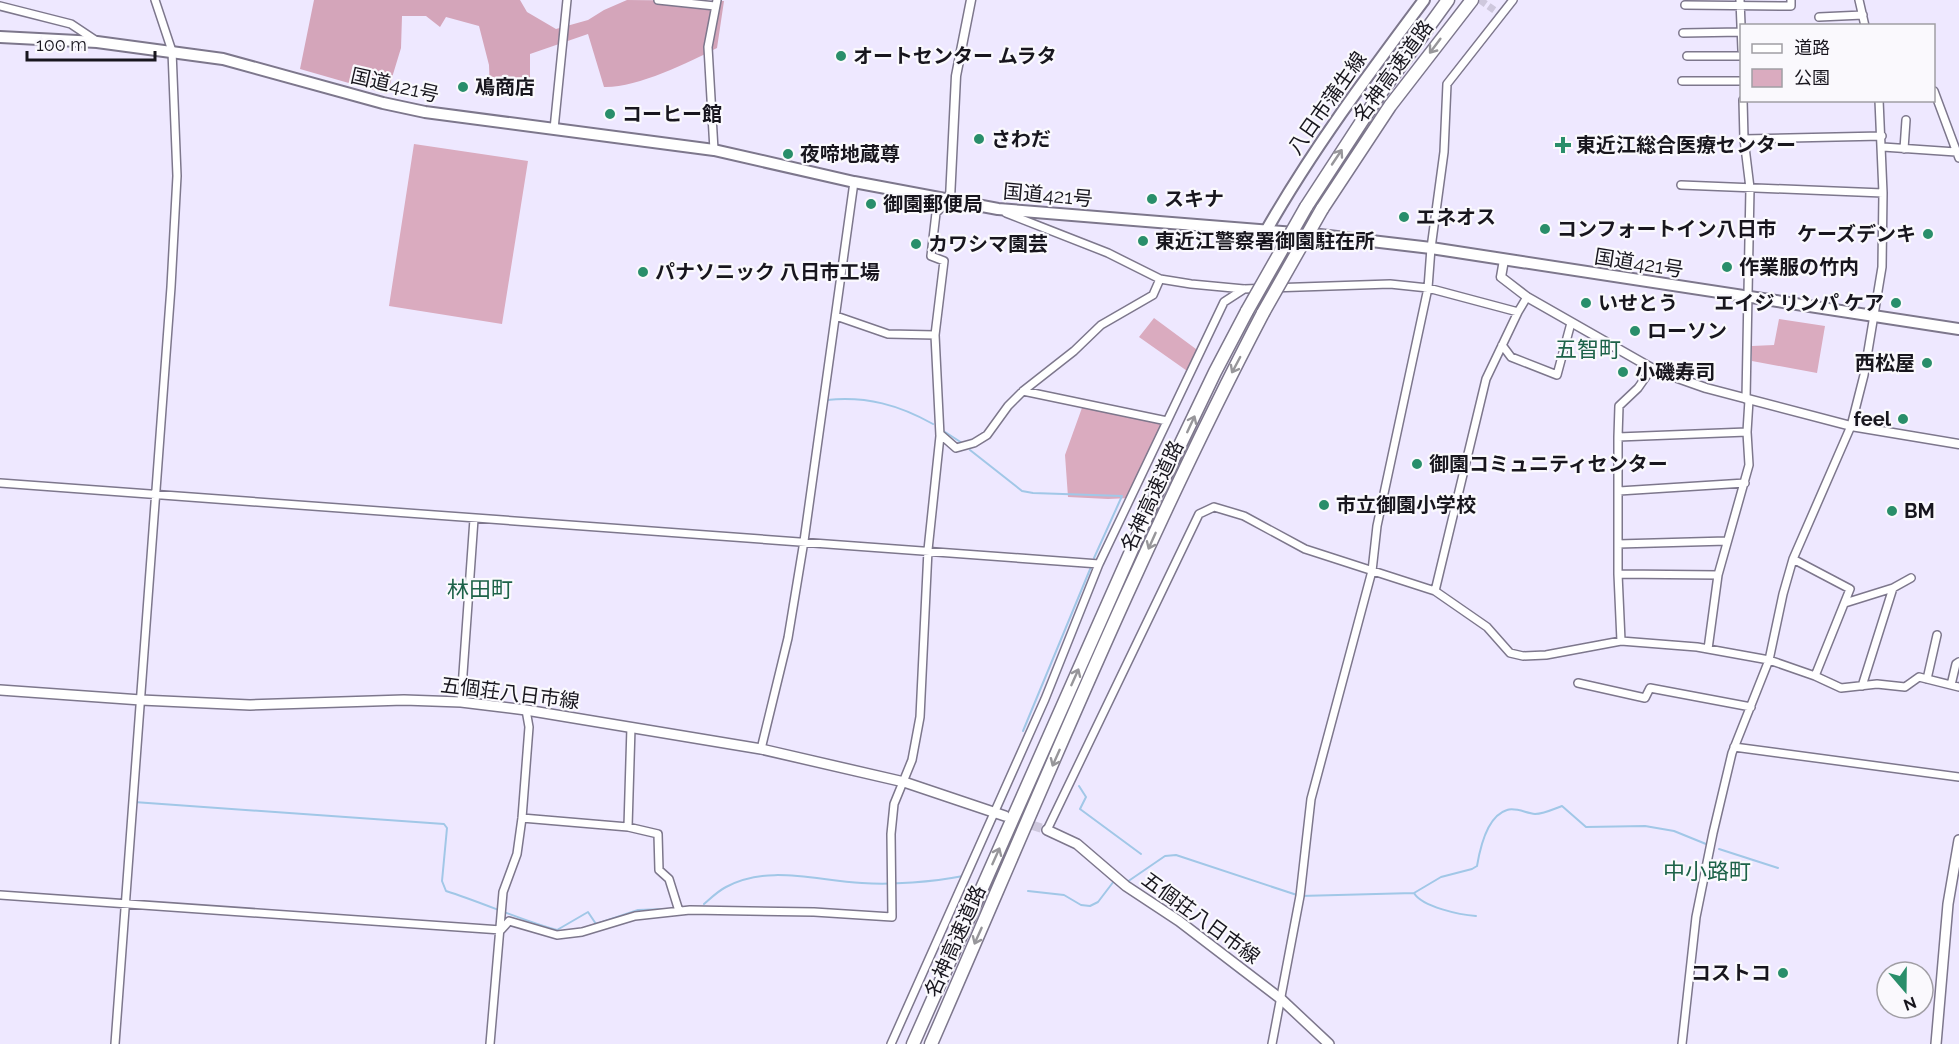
<svg xmlns="http://www.w3.org/2000/svg" width="1959" height="1044" font-family="Raleway,'Noto Sans JP',sans-serif">
<style>
.green{fill:#daabbf}
.forest{fill:#d4a5ba}
.lines{fill:none;stroke-linecap:round;stroke-linejoin:round}
.stream{stroke:#a1c7e7;stroke-width:2}
.minor-tunnel{stroke:#cec8dd;stroke-width:7;stroke-dasharray:7 3.5;stroke-linecap:butt}
.secondary-tunnel{stroke:#cec8dd;stroke-width:9;stroke-dasharray:9 4.5;stroke-linecap:butt}
.minor-casing{stroke:#7d778c;stroke-width:10}
.tertiary-casing{stroke:#7d778c;stroke-width:11}
.secondary-casing{stroke:#7d778c;stroke-width:12}
.primary-casing{stroke:#7d778c;stroke-width:14}
.trunk-casing{stroke:#7d778c;stroke-width:14}
.motorway-casing{stroke:#7d778c;stroke-width:15}
.minor{stroke:#fff;stroke-width:7}
.tertiary{stroke:#fff;stroke-width:8}
.secondary{stroke:#fff;stroke-width:9}
.primary{stroke:#fff;stroke-width:10}
.trunk{stroke:#fff;stroke-width:10}
.motorway{stroke:#fff;stroke-width:12}
.motorway-bridge-casing{stroke:#7d778c;stroke-width:15;stroke-linecap:butt}
.motorway-bridge{stroke:#fff;stroke-width:12}
.oneway{stroke:#97969a}
.poi-dot{fill:#298e6a;stroke:#faf9fd;stroke-width:2}
.labels{text-anchor:middle;dominant-baseline:central;stroke-width:4.5;stroke-linejoin:round;paint-order:stroke}
.poi-label{font-size:20px;font-weight:bold;fill:#18161e;stroke:#faf9fd;text-anchor:start}
.street-label{font-size:20px;fill:#18161e;stroke:#faf9fd}
.quarter-label{font-size:22px;fill:#1d6249;stroke:#faf9fd}
</style>
<rect width="100%" height="100%" fill="#eee8ff"/>
<path class="green" d="M 414,144 L 528,161 L 502,324 L 389,306 Z
M 1154,318 L 1200,352 L 1190,373 L 1139,337 Z
M 1779,319 L 1825,326 L 1817,373 L 1752,361 L 1752,346 L 1774,345 Z
M 1083,405 L 1167,421 L 1130,498 L 1108,499 L 1068,497 L 1065,455 Z"/>
<path class="forest" d="M 314,0 L 520,0 L 527,12 L 556,29 L 588,20 L 604,10 L 627,0 L 724,1 L 717,48 C 688,63 636,88 604,87 L 588,34 L 530,54 L 530,92 L 490,90 L 489,65 L 479,26 L 446,17 L 440,27 L 426,16 L 402,16 L 401,48 L 387,94 L 300,69 Z"/>
<g class="lines">
<path class="stream" d="M 827,400 C 867,396 899,405 933,424
M 942,430 L 962,443
M 970,450 L 1022,491 L 1033,493 L 1122,496 L 1094,558
M 1023,731 L 1091,567
M 1079,786 L 1086,797 L 1080,809 L 1141,854
M 134,802 L 444,824 L 447,828 L 442,881 L 446,891 C 484,903 520,920 557,930 L 588,912 L 596,924 L 638,910 L 667,909
M 1719,849 L 1778,868
M 1127,882 L 1165,856 L 1176,855 L 1300,896 L 1414,893 L 1441,877 L 1472,869 L 1477,866 C 1480,848 1487,816 1507,810 C 1515,807 1526,813 1535,814 C 1543,814 1554,809 1562,806 L 1586,827 L 1645,826 L 1674,831 L 1706,844
M 1028,891 L 1064,895 L 1081,905 L 1090,906 L 1098,902 L 1114,881 L 1117,883
M 1414,893 C 1422,907 1461,915 1476,916
M 704,904 C 711,898 718,891 726,887 C 770,864 816,881 862,883 C 893,885 932,882 963,876
M 1219,957 L 1240,974"/>
<path class="minor-tunnel" d="M 1480,0 L 1501,15"/>
<path class="secondary-tunnel" d="M 1007,817 L 1047,830"/>
<g class="minor-casing">
<path id="minor" d="M 658,0 L 715,6
M 1740,0 L 1742,50
M 1859,0 L 1865,26
M 1685,5 L 1791,6 L 1791,0
M 0,6 L 71,24 L 95,40
M 1819,17 L 1863,15
M 1683,33 L 1742,32
M 1687,56 L 1742,56
M 1682,81 L 1742,81
M 1934,91 L 1959,158
M 1743,100 L 1744,139 L 1750,188 L 1746,399
M 554,129 L 567,0
M 1744,139 L 1882,136
M 1883,147 L 1956,152
M 1904,149 L 1906,120
M 714,150 L 708,47 L 717,0
M 1681,185 L 1883,193
M 1006,213 L 1108,253 L 1160,279 L 1191,284 L 1244,289 L 1390,284 L 1428,288 L 1518,312
M 836,316 L 888,334 L 935,335
M 1502,345 L 1511,357 L 1557,375 L 1571,323
M 1023,391 L 1167,421
M 940,434 L 956,448 L 974,443 L 987,435 L 1008,406 L 1023,391 L 1074,351 L 1101,325 L 1153,295 L 1160,279
M 1618,437 L 1619,406 L 1638,388 L 1652,368
M 0,483 L 1099,564
M 1619,491 L 1745,483
M 1618,544 L 1727,541
M 1793,559 L 1850,589 L 1815,676
M 1618,574 L 1718,575
M 1435,591 L 1487,627 L 1510,653 L 1523,656 L 1546,655 L 1621,641 L 1697,647 L 1769,660 L 1815,676 L 1841,688 L 1877,684 L 1905,687 L 1919,677 L 1959,687
M 1845,603 L 1893,588 L 1911,578
M 1621,641 L 1618,574 L 1618,437 L 1747,432
M 1708,649 L 1718,575 L 1749,465 L 1747,432 L 1749,400
M 1927,679 L 1937,635
M 1578,683 L 1645,698 L 1650,688 L 1751,707
M 1951,685 L 1956,664 L 1959,662
M 1862,686 L 1893,588
M 461,702 L 474,519
M 1734,747 L 1959,777
M 761,749 L 788,638 L 804,541 L 854,182
M 522,818 L 628,827 L 658,834 L 659,870 L 669,879 L 679,911
M 628,827 L 631,727
M 1047,830 L 1199,514 L 1214,507 L 1244,516 L 1305,549 L 1435,591 L 1486,379 L 1518,312 L 1527,297
M 0,895 L 501,930 L 509,921 L 557,935 L 582,932 L 635,916 L 690,910 L 814,912 L 892,917 L 891,834 L 894,804 L 912,760 L 920,717 L 928,550 L 940,436 L 935,335 L 944,261 L 931,256 L 936,213 L 950,199
M 115,1044 L 171,287 L 177,176 L 172,51 L 155,0
M 490,1044 L 503,892 L 517,854 L 522,818 L 529,727 L 526,710
M 891,1044 L 1045,699 L 1099,564 L 1224,302 L 1244,289
M 1272,1044 L 1300,896 L 1311,799 L 1372,571 L 1377,526 L 1428,288 L 1431,248 L 1444,152 L 1447,84 L 1513,0
M 1682,1044 L 1696,917 L 1713,833 L 1732,753 L 1769,660 L 1783,594 L 1793,559 L 1851,426 L 1864,375 L 1882,267 L 1883,193 L 1879,100"/>
</g>
<g class="tertiary-casing">
<path id="tertiary" d="M 950,199 L 956,76 L 971,0
M 1504,260 L 1501,277 L 1527,297 L 1655,370 L 1706,388 L 1851,426 L 1959,444"/>
</g>
<g class="secondary-casing">
<path id="secondary" d="M 0,690 L 141,700 L 250,705 L 404,700 L 461,702 L 526,710 L 761,749 L 904,782 L 1005,816
M 1047,830 L 1077,844 L 1126,886 L 1179,921 L 1281,999 L 1329,1044
M 1936,1044 L 1948,904 L 1959,840"/>
</g>
<g class="primary-casing">
<path id="primary" d="M 1266,231 C 1312,150 1368,75 1424,0"/>
</g>
<g class="trunk-casing">
<path id="trunk" d="M 0,37 L 97,42 L 223,59 L 383,103 L 425,112 L 714,150 L 854,182 L 998,209 L 1320,235 L 1431,248 L 1959,329"/>
</g>
<g class="motorway-casing">
<path id="motorway" d="M 1306,207 L 1377,98 L 1448,0
M 1322,209 L 1390,106 L 1472,0
M 913,1044 L 1156,495 L 1215,372 L 1247,311
M 931,1044 C 1038,799 1139,550 1263,313"/>
</g>
<use href="#minor" class="minor"/>
<use href="#tertiary" class="tertiary"/>
<use href="#secondary" class="secondary"/>
<use href="#primary" class="primary"/>
<use href="#trunk" class="trunk"/>
<use href="#motorway" class="motorway"/>
<g class="motorway-bridge-casing">
<path id="motorway-bridge" d="M 1247,311 L 1306,207
M 1263,313 L 1322,209"/>
</g>
<use href="#motorway-bridge" class="motorway-bridge"/>
</g>
<defs><path id="oneway-shaft" d="M-6 0H5M1.5-3L5.5 0L1.5 3" fill="none" stroke-width="1.6" stroke-linecap="round" stroke-linejoin="round" transform="scale(1.5)"/></defs>
<g class="oneway">
<use href="#oneway-shaft" transform="translate(1435 46) rotate(127)"/>
<use href="#oneway-shaft" transform="translate(1337 157) rotate(-56)"/>
<use href="#oneway-shaft" transform="translate(1236 365) rotate(118)"/>
<use href="#oneway-shaft" transform="translate(1191 424) rotate(-65)"/>
<use href="#oneway-shaft" transform="translate(1152 541) rotate(114)"/>
<use href="#oneway-shaft" transform="translate(1075 677) rotate(-66)"/>
<use href="#oneway-shaft" transform="translate(1056 758) rotate(114)"/>
<use href="#oneway-shaft" transform="translate(996 856) rotate(-66)"/>
<use href="#oneway-shaft" transform="translate(978 936) rotate(114)"/>
</g>
<g class="poi-dot">
<circle cx="841" cy="56" r="6"/>
<circle cx="463" cy="87" r="6"/>
<circle cx="610" cy="114" r="6"/>
<circle cx="979" cy="139" r="6"/>
<path d="M1560 136h6v6h6v6h-6v6h-6v-6h-6v-6h6z"/>
<circle cx="788" cy="154" r="6"/>
<circle cx="1152" cy="199" r="6"/>
<circle cx="871" cy="204" r="6"/>
<circle cx="1404" cy="217" r="6"/>
<circle cx="1545" cy="229" r="6"/>
<circle cx="1928" cy="234" r="6"/>
<circle cx="1143" cy="241" r="6"/>
<circle cx="916" cy="244" r="6"/>
<circle cx="1727" cy="267" r="6"/>
<circle cx="643" cy="272" r="6"/>
<circle cx="1586" cy="303" r="6"/>
<circle cx="1896" cy="303" r="6"/>
<circle cx="1635" cy="331" r="6"/>
<circle cx="1927" cy="363" r="6"/>
<circle cx="1623" cy="372" r="6"/>
<circle cx="1903" cy="419" r="6"/>
<circle cx="1417" cy="464" r="6"/>
<circle cx="1324" cy="505" r="6"/>
<circle cx="1892" cy="511" r="6"/>
<circle cx="1783" cy="973" r="6"/>
</g>
<g class="labels">
<g class="poi-label">
<text x="853" y="56">オートセンター ムラタ</text>
<text x="475" y="87">鳰商店</text>
<text x="622" y="114">コーヒー館</text>
<text x="991" y="139">さわだ</text>
<text x="1576" y="145">東近江総合医療センター</text>
<text x="800" y="154">夜啼地蔵尊</text>
<text x="1164" y="199">スキナ</text>
<text x="883" y="204">御園郵便局</text>
<text x="1416" y="217">エネオス</text>
<text x="1557" y="229">コンフォートイン八日市</text>
<text x="1916" y="234" text-anchor="end">ケーズデンキ</text>
<text x="1155" y="241">東近江警察署御園駐在所</text>
<text x="928" y="244">カワシマ園芸</text>
<text x="1739" y="267">作業服の竹内</text>
<text x="655" y="272">パナソニック 八日市工場</text>
<text x="1598" y="303">いせとう</text>
<text x="1884" y="303" text-anchor="end">エイジ リンパ ケア</text>
<text x="1647" y="331">ローソン</text>
<text x="1915" y="363" text-anchor="end">西松屋</text>
<text x="1635" y="372">小磯寿司</text>
<text x="1891" y="419" text-anchor="end">feel</text>
<text x="1429" y="464">御園コミュニティセンター</text>
<text x="1336" y="505">市立御園小学校</text>
<text x="1904" y="511">BM</text>
<text x="1771" y="973" text-anchor="end">コストコ</text>
</g>
<g class="street-label">
<text transform="translate(1393 71) rotate(-54)">名神高速道路</text>
<text transform="translate(395 85) rotate(13)">国道421号</text>
<text transform="translate(1327 103) rotate(-55)">八日市蒲生線</text>
<text transform="translate(1048 195) rotate(5)">国道421号</text>
<text transform="translate(1639 263) rotate(9)">国道421号</text>
<text transform="translate(1152 496) rotate(-65)">名神高速道路</text>
<text transform="translate(510 693) rotate(7)">五個荘八日市線</text>
<text transform="translate(1201 918) rotate(36)">五個荘八日市線</text>
<text transform="translate(955 941) rotate(-66)">名神高速道路</text>
</g>
<g class="quarter-label">
<text x="1588" y="349">五智町</text>
<text x="480" y="589">林田町</text>
<text x="1707" y="871">中小路町</text>
</g>
</g>
<rect x="1740" y="24" width="195" height="78" fill="#faf9fd" stroke="#a09ea4" stroke-width="1.5"/>
<rect x="1752" y="44" width="30" height="9" fill="#ffffff" stroke="#a09ea4" stroke-width="1.5"/>
<text x="1794" y="54" font-size="18" fill="#18161e">道路</text>
<rect x="1752" y="69" width="30" height="18" fill="#daabbf" stroke="#a09ea4" stroke-width="1.5"/>
<text x="1794" y="84" font-size="18" fill="#18161e">公園</text>
<g transform="translate(1905 990) rotate(160)"><circle r="28" fill="#faf9fd" stroke="#a09ea4" stroke-width="1.5"/>
<path d="M0-4.5L10 22L0 15L-10 22Z" fill="#298e6a"/>
<text y="-9" font-size="16" font-weight="bold" text-anchor="middle" fill="#18161e">N</text>
</g>
<path d="M27 51v9h128v-9" fill="none" stroke="#18161e" stroke-width="3"/>
<text x="36" y="51" font-size="18" fill="#18161e" stroke="#faf9fd" stroke-width="4.5" paint-order="stroke">100 m</text>
</svg>
